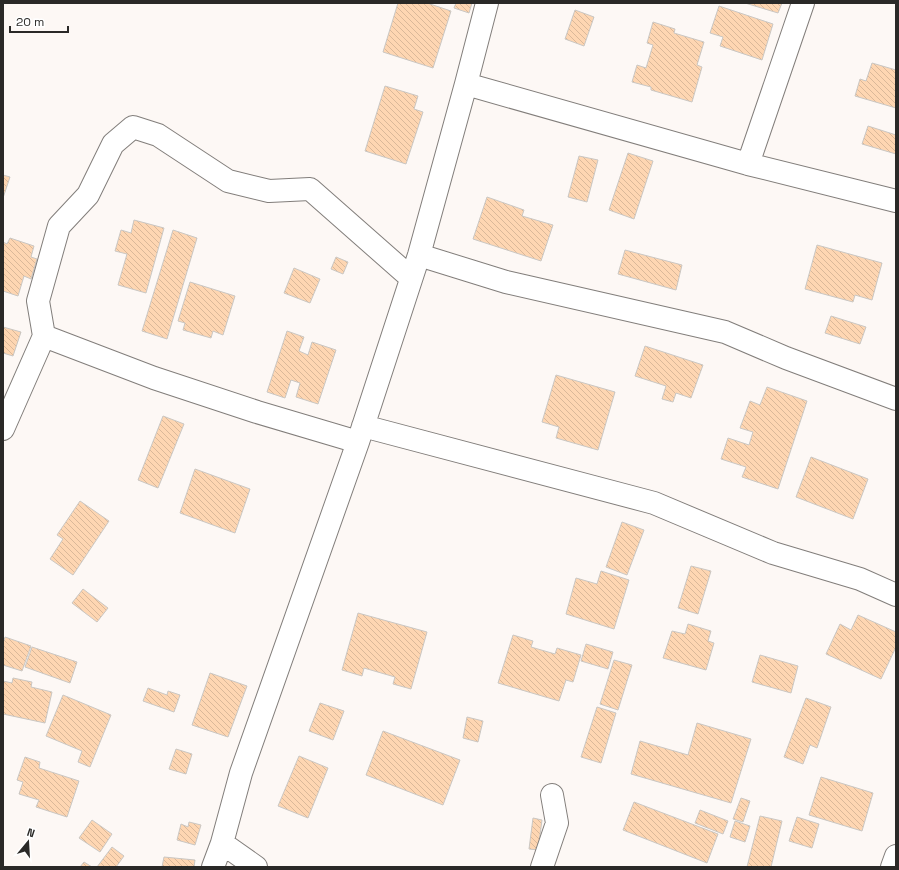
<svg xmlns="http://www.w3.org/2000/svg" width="899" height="870" font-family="'Space Grotesk',sans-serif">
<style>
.building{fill:url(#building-back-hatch);stroke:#cac7c3}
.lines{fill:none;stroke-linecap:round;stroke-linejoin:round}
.minor-casing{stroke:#827e7b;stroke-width:24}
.minor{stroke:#fff;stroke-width:22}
</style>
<defs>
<pattern id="building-back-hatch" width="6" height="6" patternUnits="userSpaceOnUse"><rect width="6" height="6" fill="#fed6b2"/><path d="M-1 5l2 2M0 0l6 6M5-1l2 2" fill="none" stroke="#dab899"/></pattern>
</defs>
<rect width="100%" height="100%" fill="#fdf8f5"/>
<path class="building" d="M 398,3 L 427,3 L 451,11 L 433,68 L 383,52 Z
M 456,3 L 472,3 L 469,13 L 454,8 Z
M 745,3 L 782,3 L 778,13 Z
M 719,6 L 773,24 L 762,60 L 720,46 L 723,37 L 710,33 Z
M 575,10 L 594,17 L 584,46 L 565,39 Z
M 653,22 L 675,29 L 674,33 L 704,42 L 697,65 L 702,67 L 692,102 L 651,90 L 651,87 L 632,82 L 637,65 L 646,68 L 653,45 L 647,43 Z
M 872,63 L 896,70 L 896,108 L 855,96 L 860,79 L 866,81 Z
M 385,86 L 418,96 L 414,109 L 423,112 L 406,164 L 365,151 Z
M 868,126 L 896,135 L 896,154 L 862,144 Z
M 628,153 L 653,161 L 634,219 L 609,210 Z
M 579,156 L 598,160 L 587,202 L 568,197 Z
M 3,175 L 10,177 L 3,198 Z
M 487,197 L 524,210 L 522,216 L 553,225 L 541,261 L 473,239 Z
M 134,220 L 164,228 L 146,293 L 118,285 L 127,254 L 115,251 L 121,230 L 131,233 Z
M 173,230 L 197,238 L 167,339 L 142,331 Z
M 10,238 L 34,246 L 31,257 L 37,259 L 31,279 L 24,276 L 18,296 L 3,291 L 3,242 L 7,244 Z
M 817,245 L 882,263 L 872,300 L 855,295 L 853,302 L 805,289 Z
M 625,250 L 682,265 L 676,290 L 618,274 Z
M 336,257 L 348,262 L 343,274 L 331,269 Z
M 294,268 L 320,279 L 310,303 L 284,293 Z
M 190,282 L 235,296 L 223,335 L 213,331 L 211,338 L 183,330 L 185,323 L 178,321 Z
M 831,316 L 866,327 L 860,344 L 825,333 Z
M 3,327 L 21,332 L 13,356 L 3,353 Z
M 287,331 L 304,337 L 299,351 L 308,355 L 312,342 L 336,350 L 318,404 L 296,397 L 300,383 L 291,380 L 285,398 L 267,392 Z
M 645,346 L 703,365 L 691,398 L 676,393 L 673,402 L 662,399 L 666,386 L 635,376 Z
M 556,375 L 615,392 L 598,450 L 556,438 L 559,427 L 542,422 Z
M 767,387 L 807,401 L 778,489 L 742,477 L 746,467 L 721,459 L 728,438 L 749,445 L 753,432 L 740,428 L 750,401 L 760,405 Z
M 163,416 L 184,424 L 158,488 L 138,480 Z
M 811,457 L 868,479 L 853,519 L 796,497 Z
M 195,469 L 250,489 L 235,533 L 180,513 Z
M 80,501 L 109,521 L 73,575 L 50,559 L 63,539 L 57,535 Z
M 622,522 L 644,530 L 627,575 L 606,567 Z
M 691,566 L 711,571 L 698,614 L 678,608 Z
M 601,571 L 629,580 L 614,629 L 566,614 L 576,578 L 597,584 Z
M 83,589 L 108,608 L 97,622 L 72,603 Z
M 358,613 L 427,632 L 411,689 L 393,684 L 395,677 L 364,668 L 362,676 L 342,670 Z
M 858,615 L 896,632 L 896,647 L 881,679 L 826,654 L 840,624 L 851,630 Z
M 688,624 L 711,631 L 708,641 L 714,643 L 706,670 L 663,658 L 672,631 L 685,634 Z
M 513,635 L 533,641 L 531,647 L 555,654 L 557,648 L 581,655 L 573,682 L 566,680 L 559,701 L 498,683 Z
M 5,637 L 31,646 L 22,671 L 3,665 L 3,643 Z
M 586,644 L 613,652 L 608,669 L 581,661 Z
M 32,647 L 77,662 L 70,683 L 25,667 Z
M 760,655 L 798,666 L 791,693 L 752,682 Z
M 614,660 L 632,665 L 618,710 L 600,704 Z
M 210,673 L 247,686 L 228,737 L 192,725 Z
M 13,678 L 32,682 L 31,687 L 52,692 L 45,723 L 3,714 L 3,681 L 12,683 Z
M 148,688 L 167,695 L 168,691 L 180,695 L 174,712 L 143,701 Z
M 63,695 L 111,715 L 90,767 L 78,762 L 82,751 L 46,736 Z
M 806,698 L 831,707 L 817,748 L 810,745 L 803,764 L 784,757 Z
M 320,703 L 344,711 L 333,740 L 309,731 Z
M 597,707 L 616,713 L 601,763 L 581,757 Z
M 467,717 L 483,721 L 478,742 L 463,738 Z
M 697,723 L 751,739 L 731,803 L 631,774 L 640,741 L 688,755 Z
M 383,731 L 460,760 L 443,805 L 366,775 Z
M 176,749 L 192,754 L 186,774 L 169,769 Z
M 299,756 L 328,768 L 308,818 L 278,806 Z
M 25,757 L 40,762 L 39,768 L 79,781 L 67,817 L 36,807 L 39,800 L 19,794 L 23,782 L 17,780 Z
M 821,777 L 873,793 L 862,831 L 809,815 Z
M 741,798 L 750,801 L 743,822 L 733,819 Z
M 634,802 L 718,834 L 707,863 L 623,830 Z
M 700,810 L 728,821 L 723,834 L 695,823 Z
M 760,816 L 782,821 L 771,867 L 747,867 Z
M 797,817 L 819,824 L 812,848 L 789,841 Z
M 533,818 L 542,820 L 538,850 L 529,849 Z
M 92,820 L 112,834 L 100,852 L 79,838 Z
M 735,821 L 750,826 L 745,842 L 730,837 Z
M 189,822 L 201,825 L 195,845 L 177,840 L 181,824 L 188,827 Z
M 112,847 L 124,856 L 116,867 L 97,867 Z
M 164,857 L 195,860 L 194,867 L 162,867 Z
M 84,862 L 92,867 L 80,867 Z"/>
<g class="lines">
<g class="minor-casing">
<path id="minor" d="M 466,84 L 748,164 L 896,201
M 748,164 L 803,3
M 419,255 L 506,282 L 725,332 L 786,358 L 896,399
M 44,336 L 38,301 L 59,226 L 88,195 L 113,144 L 133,127 L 158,135 L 228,181 L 269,191 L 310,189 L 411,278
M 363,426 L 654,503 L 773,553 L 860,579 L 896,595
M 3,429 L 44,336 L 154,378 L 257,412 L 358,442
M 222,843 L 256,867
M 213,867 L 222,843 L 241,773 L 358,442 L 419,255 L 466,84 L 487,3
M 542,867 L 557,823 L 552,795
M 892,867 L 896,856"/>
</g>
<use href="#minor" class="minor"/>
</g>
<rect width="899" height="870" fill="none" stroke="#2a2927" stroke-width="8"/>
<g transform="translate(28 842) rotate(18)" stroke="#ffffff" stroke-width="3" paint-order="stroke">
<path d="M0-3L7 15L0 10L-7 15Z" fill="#2a2927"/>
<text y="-6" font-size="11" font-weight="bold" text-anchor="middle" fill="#2a2927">N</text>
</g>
<path d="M10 26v6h58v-6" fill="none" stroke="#2a2927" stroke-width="2"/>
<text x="16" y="26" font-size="12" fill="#2a2927" stroke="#ffffff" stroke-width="3" paint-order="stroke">20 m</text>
</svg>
